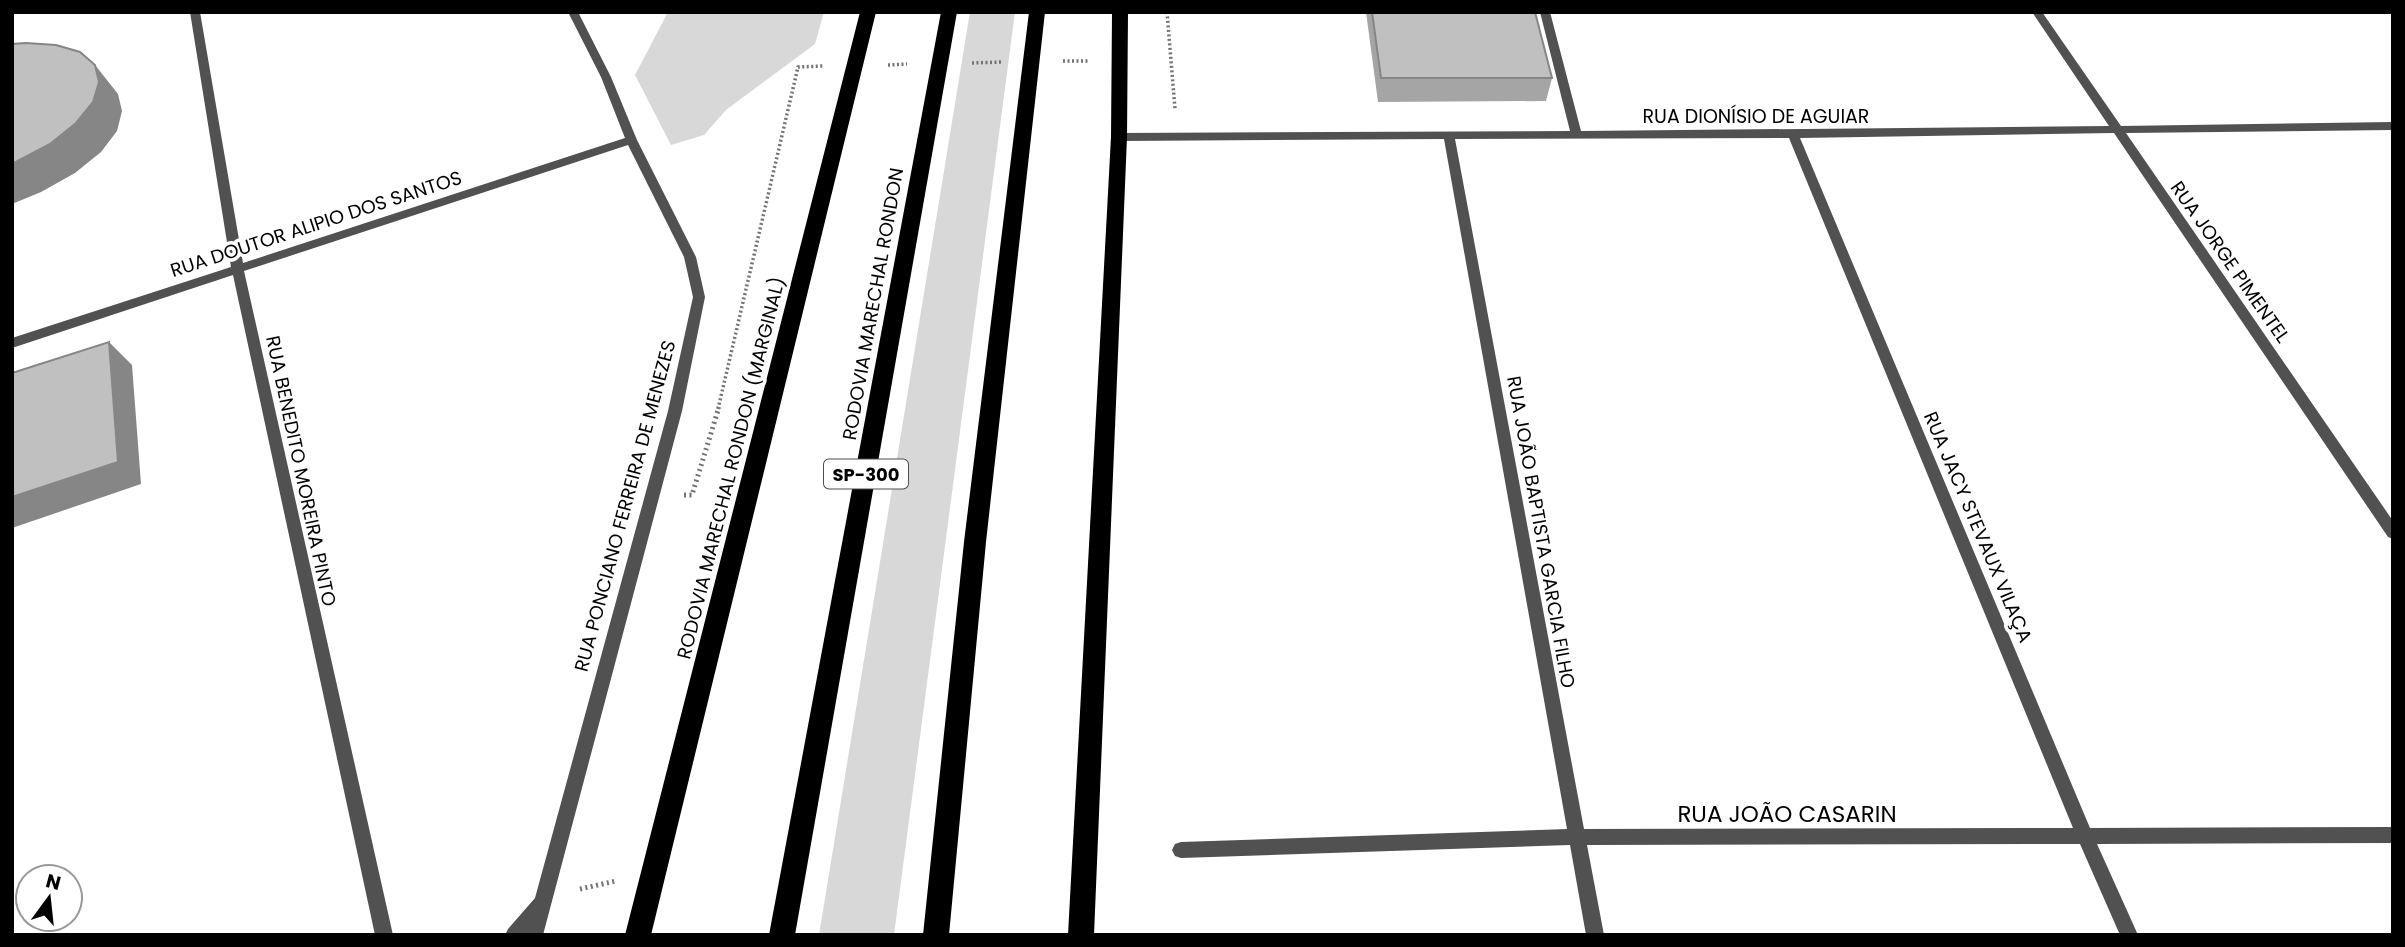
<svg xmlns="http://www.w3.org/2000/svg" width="2405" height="947" font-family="Poppins,sans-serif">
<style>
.green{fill:#d8d8d8}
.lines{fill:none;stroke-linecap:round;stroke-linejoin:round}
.path-far1{stroke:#737373;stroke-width:3.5;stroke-dasharray:2 2.5;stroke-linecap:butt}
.path{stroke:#737373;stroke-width:5;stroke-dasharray:2 3.5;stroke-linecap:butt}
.street{fill:#515151;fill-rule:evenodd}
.highway{fill:#000;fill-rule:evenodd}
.wall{fill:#a5a5a5}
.shaded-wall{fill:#868686}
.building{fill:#c0c0c0;stroke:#868686;stroke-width:2}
.labels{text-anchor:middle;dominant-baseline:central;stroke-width:7;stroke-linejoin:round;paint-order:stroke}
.shield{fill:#fff;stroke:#4c4c4c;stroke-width:2}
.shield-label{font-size:18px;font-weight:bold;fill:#000}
.street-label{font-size:19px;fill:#000;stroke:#fff}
.near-street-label{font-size:23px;fill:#000;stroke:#fff}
</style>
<rect width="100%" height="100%" fill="#fff"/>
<path class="green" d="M 668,12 L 824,12 L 815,44 L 726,110 L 704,135 L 671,145 L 635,75 Z
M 970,12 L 1015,12 L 894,935 L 819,935 Z"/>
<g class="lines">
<path class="path-far1" d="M 1167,12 L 1175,109
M 1063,61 L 1089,61
M 972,63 L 1001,62
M 888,65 L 907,64
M 718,409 L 798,67 L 823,66"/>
<path class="path" d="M 684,495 L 692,495 L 719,407
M 580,889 L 616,881"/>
<path class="street" d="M 190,12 L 200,12 L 243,263 L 625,138 L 601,77 L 568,12 L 578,12 L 611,77 L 637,140 L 696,257 L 705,297 L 682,411 L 543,935 L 505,935 L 508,929 L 535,898 L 668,411 L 693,297 L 684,257 L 628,145 L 244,271 L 393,935 L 375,935 L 233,275 L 12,348 L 12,338 L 231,267 Z
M 1540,12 L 1550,12 L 1581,131 L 2109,126 L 2032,12 L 2042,12 L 2121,126 L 2393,122 L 2393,130 L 2126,133 L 2393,521 L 2393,539 L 2388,537 L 2114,133 L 1800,138 L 2090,828 L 2393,827 L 2393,843 L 2097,844 L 2138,935 L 2120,935 L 2080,844 L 1587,845 L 1604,935 L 1586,935 L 1570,845 L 1181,858 L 1175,856 L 1172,850 L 1175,844 L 1181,842 L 1567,829 L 1444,139 L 1119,141 L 1113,137 L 1119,133 L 1570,131 ZM 1789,138 L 2073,828 L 1584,829 L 1455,139 Z"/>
<path class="highway" d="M 860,12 L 876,12 L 651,935 L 625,935 Z
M 941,12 L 957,12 L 795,935 L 769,935 Z
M 1029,12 L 1045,12 L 986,542 L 949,935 L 923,935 L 964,542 Z
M 1112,12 L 1128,12 L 1127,137 L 1094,935 L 1068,935 L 1111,137 Z"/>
</g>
<path class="wall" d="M 1366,12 L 1535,12 L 1552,78 L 1546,101 L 1378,102 Z"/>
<path class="shaded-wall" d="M 95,65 L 118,94 L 122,111 L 117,131 L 101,152 L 75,173 L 41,192 L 12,204 L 12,164 Z
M 109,342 L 132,365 L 141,484 L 12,528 L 12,497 Z"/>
<path class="building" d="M 1372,12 L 1535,12 L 1552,78 L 1381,78 Z
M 26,43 L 56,45 L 80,52 L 95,65 L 99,82 L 93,102 L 76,123 L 50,144 L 12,164 L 12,44 Z
M 109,342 L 118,462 L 12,497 L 12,373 Z"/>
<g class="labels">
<rect class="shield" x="824" y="459.5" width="84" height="29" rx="5"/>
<g class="shield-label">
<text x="866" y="474">SP-300</text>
</g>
<g class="street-label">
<text x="1756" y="116">RUA DIONÍSIO DE AGUIAR</text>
<text transform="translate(316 224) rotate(-18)">RUA DOUTOR ALIPIO DOS SANTOS</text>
<text transform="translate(2230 262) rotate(55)">RUA JORGE PIMENTEL</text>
<text transform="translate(873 304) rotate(-80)">RODOVIA MARECHAL RONDON</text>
<text transform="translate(731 468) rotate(-76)">RODOVIA MARECHAL RONDON (MARGINAL)</text>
<text transform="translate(301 471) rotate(78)">RUA BENEDITO MOREIRA PINTO</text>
<text transform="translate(625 506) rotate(-75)">RUA PONCIANO FERREIRA DE MENEZES</text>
<text transform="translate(1978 527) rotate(67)">RUA JACY STEVAUX VILAÇA</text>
<text transform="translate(1541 532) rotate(80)">RUA JOÃO BAPTISTA GARCIA FILHO</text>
</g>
<g class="near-street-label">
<text x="1787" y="814">RUA JOÃO CASARIN</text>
</g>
</g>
<rect width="2405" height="947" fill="none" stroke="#000000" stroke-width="28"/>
<g transform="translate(49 898) rotate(15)"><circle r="33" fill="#ffffff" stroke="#999999" stroke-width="2"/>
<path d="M0-5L12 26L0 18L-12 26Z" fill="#000000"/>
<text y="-10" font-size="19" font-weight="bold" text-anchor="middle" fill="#000000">N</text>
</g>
</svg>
